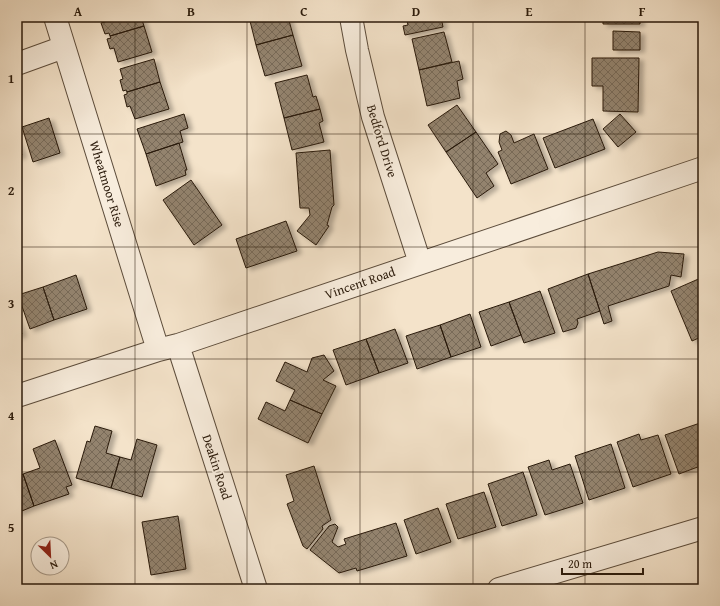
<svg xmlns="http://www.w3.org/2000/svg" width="720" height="606" font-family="'Gentium Book Plus',serif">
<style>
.building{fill:url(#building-cross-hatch);stroke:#2a1a0b;filter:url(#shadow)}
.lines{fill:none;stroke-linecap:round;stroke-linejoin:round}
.minor-casing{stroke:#5c4c3b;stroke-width:24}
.minor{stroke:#f8eddd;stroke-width:22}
.grid{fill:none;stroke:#2a1a0b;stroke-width:1;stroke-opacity:0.55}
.labels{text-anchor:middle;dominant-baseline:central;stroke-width:3.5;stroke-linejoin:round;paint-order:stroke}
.street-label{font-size:13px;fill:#2a1a0b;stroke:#f8eddd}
.neatline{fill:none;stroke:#2a1a0b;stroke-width:1.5}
.grid-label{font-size:13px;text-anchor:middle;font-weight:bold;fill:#2a1a0b}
</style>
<defs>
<pattern id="building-cross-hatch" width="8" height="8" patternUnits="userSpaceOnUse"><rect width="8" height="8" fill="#93836e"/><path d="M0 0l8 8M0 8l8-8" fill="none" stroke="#786a59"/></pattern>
<filter id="shadow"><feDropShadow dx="4.5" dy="2.5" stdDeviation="2" flood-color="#0004"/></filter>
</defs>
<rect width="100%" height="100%" fill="#f4e3ca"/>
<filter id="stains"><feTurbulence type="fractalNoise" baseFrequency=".005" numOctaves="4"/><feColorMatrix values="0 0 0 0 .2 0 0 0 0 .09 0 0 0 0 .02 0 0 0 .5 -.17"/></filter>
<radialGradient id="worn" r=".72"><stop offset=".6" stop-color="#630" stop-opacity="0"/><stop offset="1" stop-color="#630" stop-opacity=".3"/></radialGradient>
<path class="building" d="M 103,17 L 141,17 L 144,26 L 110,36 L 109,33 L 105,34 L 101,23 L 105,22 Z
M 249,17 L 288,17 L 293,35 L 256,45 Z
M 406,17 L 441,17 L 443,27 L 405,35 L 403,26 L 408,25 Z
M 603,17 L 640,17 L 640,24 L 603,24 Z
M 144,26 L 152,52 L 118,62 L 114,48 L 110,49 L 107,39 L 111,38 L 110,36 Z
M 613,31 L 640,32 L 640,50 L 613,50 Z
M 444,32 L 452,62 L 419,70 L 412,39 Z
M 293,35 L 302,66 L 265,76 L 256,45 Z
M 592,58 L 639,58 L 638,112 L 603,111 L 603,86 L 592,86 Z
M 154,59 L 160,82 L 127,92 L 126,90 L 123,91 L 120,80 L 123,79 L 120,69 Z
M 459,61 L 463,79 L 457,81 L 460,98 L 427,106 L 419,70 Z
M 307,75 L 313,97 L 316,96 L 320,109 L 284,118 L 275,83 Z
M 160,82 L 169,109 L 135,119 L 130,106 L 127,107 L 124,95 L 127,94 L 127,92 Z
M 457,105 L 476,132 L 446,152 L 428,125 Z
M 320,109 L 323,121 L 319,123 L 324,142 L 292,150 L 284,118 Z
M 184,114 L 188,128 L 180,131 L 183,142 L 146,154 L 137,129 Z
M 620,114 L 636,132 L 618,147 L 603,129 Z
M 49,118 L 60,153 L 33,162 L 22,127 Z
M 593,119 L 605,149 L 555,168 L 543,138 Z
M 506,131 L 511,135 L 514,143 L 534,134 L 548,169 L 511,184 L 498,152 L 502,150 L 499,142 L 500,134 Z
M 476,132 L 498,164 L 486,173 L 494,186 L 477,198 L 446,152 Z
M 17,140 L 22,155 L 17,157 Z
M 179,143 L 187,170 L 185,170 L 186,175 L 156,186 L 146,154 Z
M 330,150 L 334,205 L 332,207 L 327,225 L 329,226 L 316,245 L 297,231 L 310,215 L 309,208 L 300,208 L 296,153 Z
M 191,180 L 222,225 L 194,245 L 163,200 Z
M 286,221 L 297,251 L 246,268 L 236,239 Z
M 658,252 L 684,254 L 681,277 L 671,275 L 669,286 L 608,306 L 612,321 L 604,324 L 588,274 Z
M 588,274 L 600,311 L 577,319 L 578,323 L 576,328 L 563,332 L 548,289 Z
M 76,275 L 87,309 L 54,320 L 43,287 Z
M 703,277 L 703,336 L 692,341 L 671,291 Z
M 43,287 L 54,320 L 30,329 L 18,295 Z
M 540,291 L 555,333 L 524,343 L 509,302 Z
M 509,302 L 521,335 L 491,346 L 479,312 Z
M 470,314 L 481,347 L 451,357 L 440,325 Z
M 17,319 L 22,334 L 17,336 Z
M 440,325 L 451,357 L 417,369 L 406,336 Z
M 395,329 L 408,363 L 379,373 L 366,339 Z
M 366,339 L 379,373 L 346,385 L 333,350 Z
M 324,355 L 334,371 L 323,380 L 336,386 L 322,414 L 290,400 L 295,390 L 276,381 L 285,362 L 307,372 L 312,358 Z
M 290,400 L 322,414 L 308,443 L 258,419 L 266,402 L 285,411 Z
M 703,422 L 703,465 L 679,474 L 665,435 Z
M 95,426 L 112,431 L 106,453 L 120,457 L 111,488 L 76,478 L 87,441 L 90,442 Z
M 639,434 L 641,440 L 658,435 L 671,474 L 633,487 L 617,442 Z
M 137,439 L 157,445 L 142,497 L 111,488 L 120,457 L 131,460 Z
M 55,440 L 72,485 L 66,487 L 69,494 L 34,506 L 23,474 L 40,468 L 33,449 Z
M 611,444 L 625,488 L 589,500 L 575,456 Z
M 549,460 L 552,470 L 570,464 L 583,503 L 545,515 L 528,467 Z
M 314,466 L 331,520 L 322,526 L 323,529 L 307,549 L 303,546 L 287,504 L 294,501 L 286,475 Z
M 523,472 L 537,515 L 502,526 L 488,484 Z
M 23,474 L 34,506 L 17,513 L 17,477 Z
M 484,492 L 496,527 L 458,539 L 446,504 Z
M 438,508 L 451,542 L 416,554 L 404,520 Z
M 178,516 L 186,569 L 151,575 L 142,522 Z
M 396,523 L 407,556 L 357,571 L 356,568 L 339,573 L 310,550 L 329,526 L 335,524 L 338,527 L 332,542 L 338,547 L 346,544 L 344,539 Z"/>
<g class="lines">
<g class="minor-casing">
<path id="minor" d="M 55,17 L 158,350
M 351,17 L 357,50 L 373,117 L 420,263
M 17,64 L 64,47
M 178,345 L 256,589
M 17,396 L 158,350 L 178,345 L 703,168
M 499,589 L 703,528"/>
</g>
<use href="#minor" class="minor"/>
</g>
<path class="grid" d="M 135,17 L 135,589M 247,17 L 247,589M 360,17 L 360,589M 473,17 L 473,589M 585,17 L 585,589M 17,134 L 703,134M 17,247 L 703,247M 17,359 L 703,359M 17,472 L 703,472"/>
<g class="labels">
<g class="street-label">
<text transform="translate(382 141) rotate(73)">Bedford Drive</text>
<text transform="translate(107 184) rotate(73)">Wheatmoor Rise</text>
<text transform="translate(360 283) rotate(-19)">Vincent Road</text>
<text transform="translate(217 467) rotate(72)">Deakin Road</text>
</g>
</g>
<rect width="720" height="606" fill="none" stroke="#f4e3ca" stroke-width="44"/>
<g transform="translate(50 556) rotate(156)"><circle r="19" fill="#f8eddd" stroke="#a69989"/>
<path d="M0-3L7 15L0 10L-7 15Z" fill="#8f2418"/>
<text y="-6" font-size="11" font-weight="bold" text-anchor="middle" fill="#2a1a0b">N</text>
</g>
<path d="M562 568v6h81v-6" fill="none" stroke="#2a1a0b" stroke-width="2"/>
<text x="568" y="568" font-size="12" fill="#2a1a0b" stroke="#f8eddd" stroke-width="3" paint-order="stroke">20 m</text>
<rect x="22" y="22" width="676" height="562" class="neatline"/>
<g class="grid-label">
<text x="78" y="16">A</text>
<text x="191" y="16">B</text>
<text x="304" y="16">C</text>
<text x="416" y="16">D</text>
<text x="529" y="16">E</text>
<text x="642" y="16">F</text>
<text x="11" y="83">1</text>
<text x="11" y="195">2</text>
<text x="11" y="308">3</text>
<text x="11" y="420">4</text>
<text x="11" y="532">5</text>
</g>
<rect width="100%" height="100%" filter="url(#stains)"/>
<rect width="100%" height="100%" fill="url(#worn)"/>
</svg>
